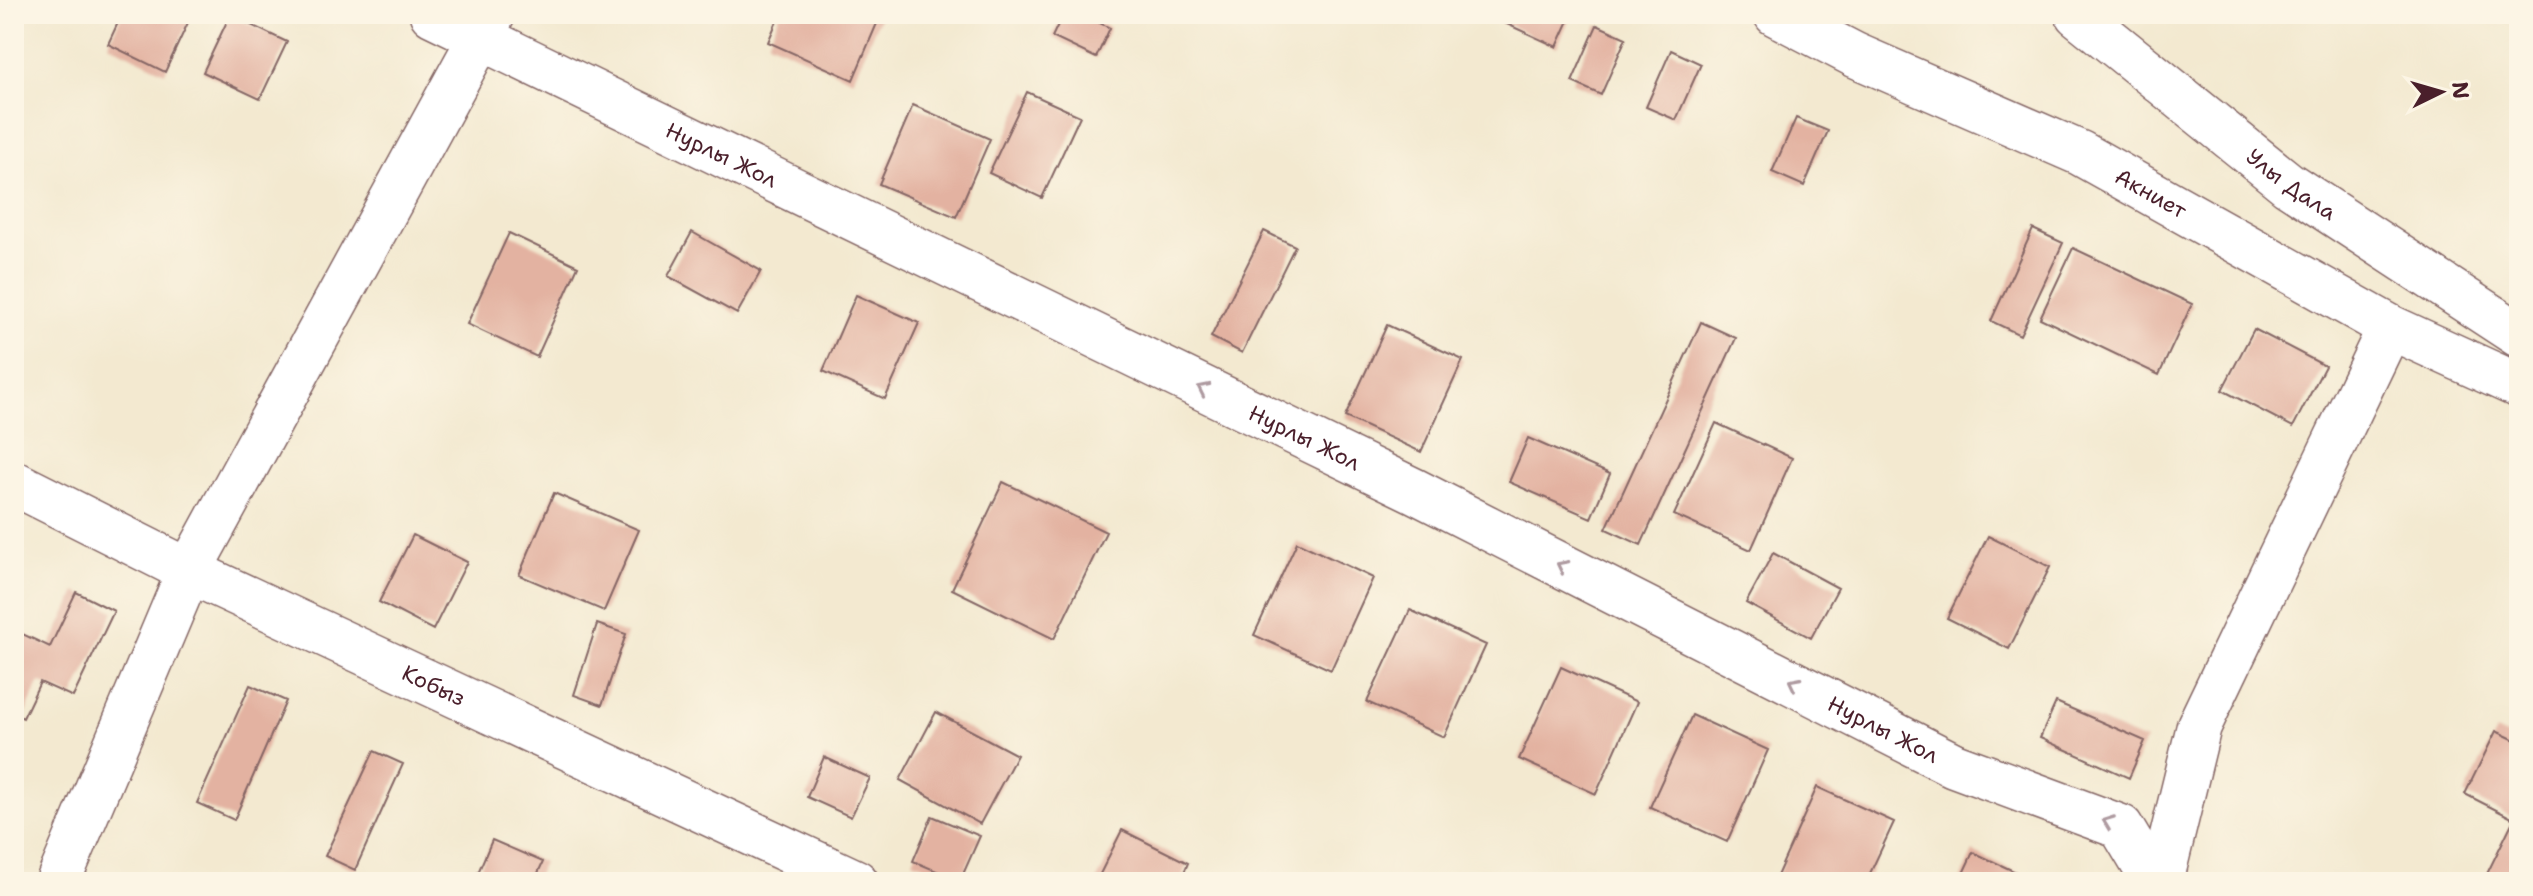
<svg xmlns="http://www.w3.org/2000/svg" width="2533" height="896" font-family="'Shantell Sans',sans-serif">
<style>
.building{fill:#e3b2a1}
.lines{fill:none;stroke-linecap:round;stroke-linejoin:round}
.minor-casing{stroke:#856665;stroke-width:47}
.minor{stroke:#fff;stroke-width:44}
.oneway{stroke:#ae9aa0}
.labels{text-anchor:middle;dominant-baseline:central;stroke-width:8;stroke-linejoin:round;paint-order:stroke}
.street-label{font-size:22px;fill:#4a1f2b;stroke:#fcf5e5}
</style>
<rect width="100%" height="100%" fill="#fcf5e5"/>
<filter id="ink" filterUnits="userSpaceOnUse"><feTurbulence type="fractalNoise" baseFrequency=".0125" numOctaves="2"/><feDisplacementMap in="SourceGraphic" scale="16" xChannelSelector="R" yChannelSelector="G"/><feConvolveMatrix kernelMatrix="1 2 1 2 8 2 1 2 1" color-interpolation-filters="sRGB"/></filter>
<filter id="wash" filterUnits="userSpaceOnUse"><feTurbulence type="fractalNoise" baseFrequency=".006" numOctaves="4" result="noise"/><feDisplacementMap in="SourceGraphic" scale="32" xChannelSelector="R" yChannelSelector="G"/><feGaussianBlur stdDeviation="1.8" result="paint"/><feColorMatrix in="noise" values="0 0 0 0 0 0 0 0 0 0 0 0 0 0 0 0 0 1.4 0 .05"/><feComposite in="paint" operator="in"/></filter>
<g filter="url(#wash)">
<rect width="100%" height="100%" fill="#f3e9d0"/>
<g id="blocks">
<path class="building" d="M 122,14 L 192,14 L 165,72 L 108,44 Z
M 780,14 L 881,14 L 853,80 L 768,42 Z
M 1063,14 L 1082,14 L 1110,28 L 1096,58 L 1052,37 Z
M 1485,14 L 1572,14 L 1557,47 Z
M 230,15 L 287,42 L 260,99 L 203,72 Z
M 1597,25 L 1626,38 L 1601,95 L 1572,82 Z
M 1671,50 L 1701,64 L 1676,120 L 1646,107 Z
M 1027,92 L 1080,116 L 1042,198 L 989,173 Z
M 913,105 L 990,139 L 956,217 L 879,184 Z
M 1796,118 L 1828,131 L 1804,186 L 1772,172 Z
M 2033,229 L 2063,243 L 2020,335 L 1991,321 Z
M 1264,231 L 1295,246 L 1242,353 L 1211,337 Z
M 692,232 L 761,271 L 737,314 L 668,276 Z
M 509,233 L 578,266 L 537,357 L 467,324 Z
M 2073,248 L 2192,304 L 2159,375 L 2040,318 Z
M 856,295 L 919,323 L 885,399 L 823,371 Z
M 1701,322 L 1736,338 L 1641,545 L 1606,529 Z
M 1387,325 L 1463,360 L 1421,452 L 1345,417 Z
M 2254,329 L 2325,366 L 2293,427 L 2222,390 Z
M 1716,423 L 1792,458 L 1751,550 L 1674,515 Z
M 1528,438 L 1610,474 L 1591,518 L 1509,482 Z
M 1003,482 L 1106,532 L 1054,639 L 952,589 Z
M 554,493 L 639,530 L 604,611 L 519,575 Z
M 413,535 L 467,562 L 433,630 L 379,602 Z
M 1988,536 L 2050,567 L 2009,649 L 1947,618 Z
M 1297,542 L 1373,578 L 1331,670 L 1254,635 Z
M 1773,553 L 1838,588 L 1811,638 L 1746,603 Z
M 76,592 L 114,611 L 73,697 L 40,682 L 23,718 L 14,714 L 14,630 L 50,647 Z
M 1410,610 L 1486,645 L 1444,737 L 1367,702 Z
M 597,624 L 626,634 L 602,705 L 574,695 Z
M 1561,667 L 1637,702 L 1596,794 L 1519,759 Z
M 250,685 L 286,701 L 234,820 L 197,803 Z
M 2056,702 L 2145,741 L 2129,778 L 2040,738 Z
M 936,712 L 1017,755 L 980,824 L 900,780 Z
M 1692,715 L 1768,750 L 1727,842 L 1650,807 Z
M 2496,731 L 2519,742 L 2519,882 L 2483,882 L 2514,819 L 2465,794 Z
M 374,751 L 403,764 L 355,870 L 325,856 Z
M 824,757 L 870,778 L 851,817 L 807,797 Z
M 1817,787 L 1894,822 L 1866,882 L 1783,882 L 1776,878 Z
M 932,816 L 980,836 L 960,881 L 913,861 Z
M 1122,830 L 1188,863 L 1180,882 L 1096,882 Z
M 492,840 L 543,862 L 534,882 L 474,882 Z
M 1973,852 L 2037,882 L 1959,882 Z"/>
</g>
</g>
<g filter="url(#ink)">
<use href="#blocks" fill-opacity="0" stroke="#856665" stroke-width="2"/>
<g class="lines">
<g class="minor-casing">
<g id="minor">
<path id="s1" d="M 432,14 L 1413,490 L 1954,765 L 2121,827 L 2154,882"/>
<path id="s2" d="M 1776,14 L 1855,55 L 2080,153 L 2390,327 L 2519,386"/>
<path id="s3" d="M 2077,14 L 2288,184 L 2519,335"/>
<path id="s4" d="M 14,483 L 189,571 L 856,882"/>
<path d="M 58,882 L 189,571 L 493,14"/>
<path d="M 2161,882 L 2199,726 L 2390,327"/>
</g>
</g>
<use href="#minor" class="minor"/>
</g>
<defs><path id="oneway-chevron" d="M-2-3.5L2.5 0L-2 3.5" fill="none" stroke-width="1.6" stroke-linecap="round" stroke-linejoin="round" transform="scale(2)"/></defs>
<g class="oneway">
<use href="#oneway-chevron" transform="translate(1203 389) rotate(-154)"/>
<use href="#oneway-chevron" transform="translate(1562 566) rotate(-153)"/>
<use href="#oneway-chevron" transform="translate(1794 683) rotate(-153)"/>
<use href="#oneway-chevron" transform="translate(2108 822) rotate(-159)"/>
</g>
</g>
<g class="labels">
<g class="street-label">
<text stroke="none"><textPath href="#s1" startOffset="322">Нурлы Жол</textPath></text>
<text stroke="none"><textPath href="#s3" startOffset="274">Улы Дала</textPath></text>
<text stroke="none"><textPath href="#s2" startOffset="416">Акниет</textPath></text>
<text stroke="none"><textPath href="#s1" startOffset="970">Нурлы Жол</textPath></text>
<text stroke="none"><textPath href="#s4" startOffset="466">Кобыз</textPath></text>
<text stroke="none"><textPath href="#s1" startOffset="1618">Нурлы Жол</textPath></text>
</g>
</g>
<rect width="2533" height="896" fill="none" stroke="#fcf5e5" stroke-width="48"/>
<g transform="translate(2441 92) rotate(85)" stroke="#fcf5e5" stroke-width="6" paint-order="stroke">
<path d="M0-6L14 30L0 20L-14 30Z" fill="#4a1f2b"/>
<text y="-12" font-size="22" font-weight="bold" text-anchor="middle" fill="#4a1f2b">N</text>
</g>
</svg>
